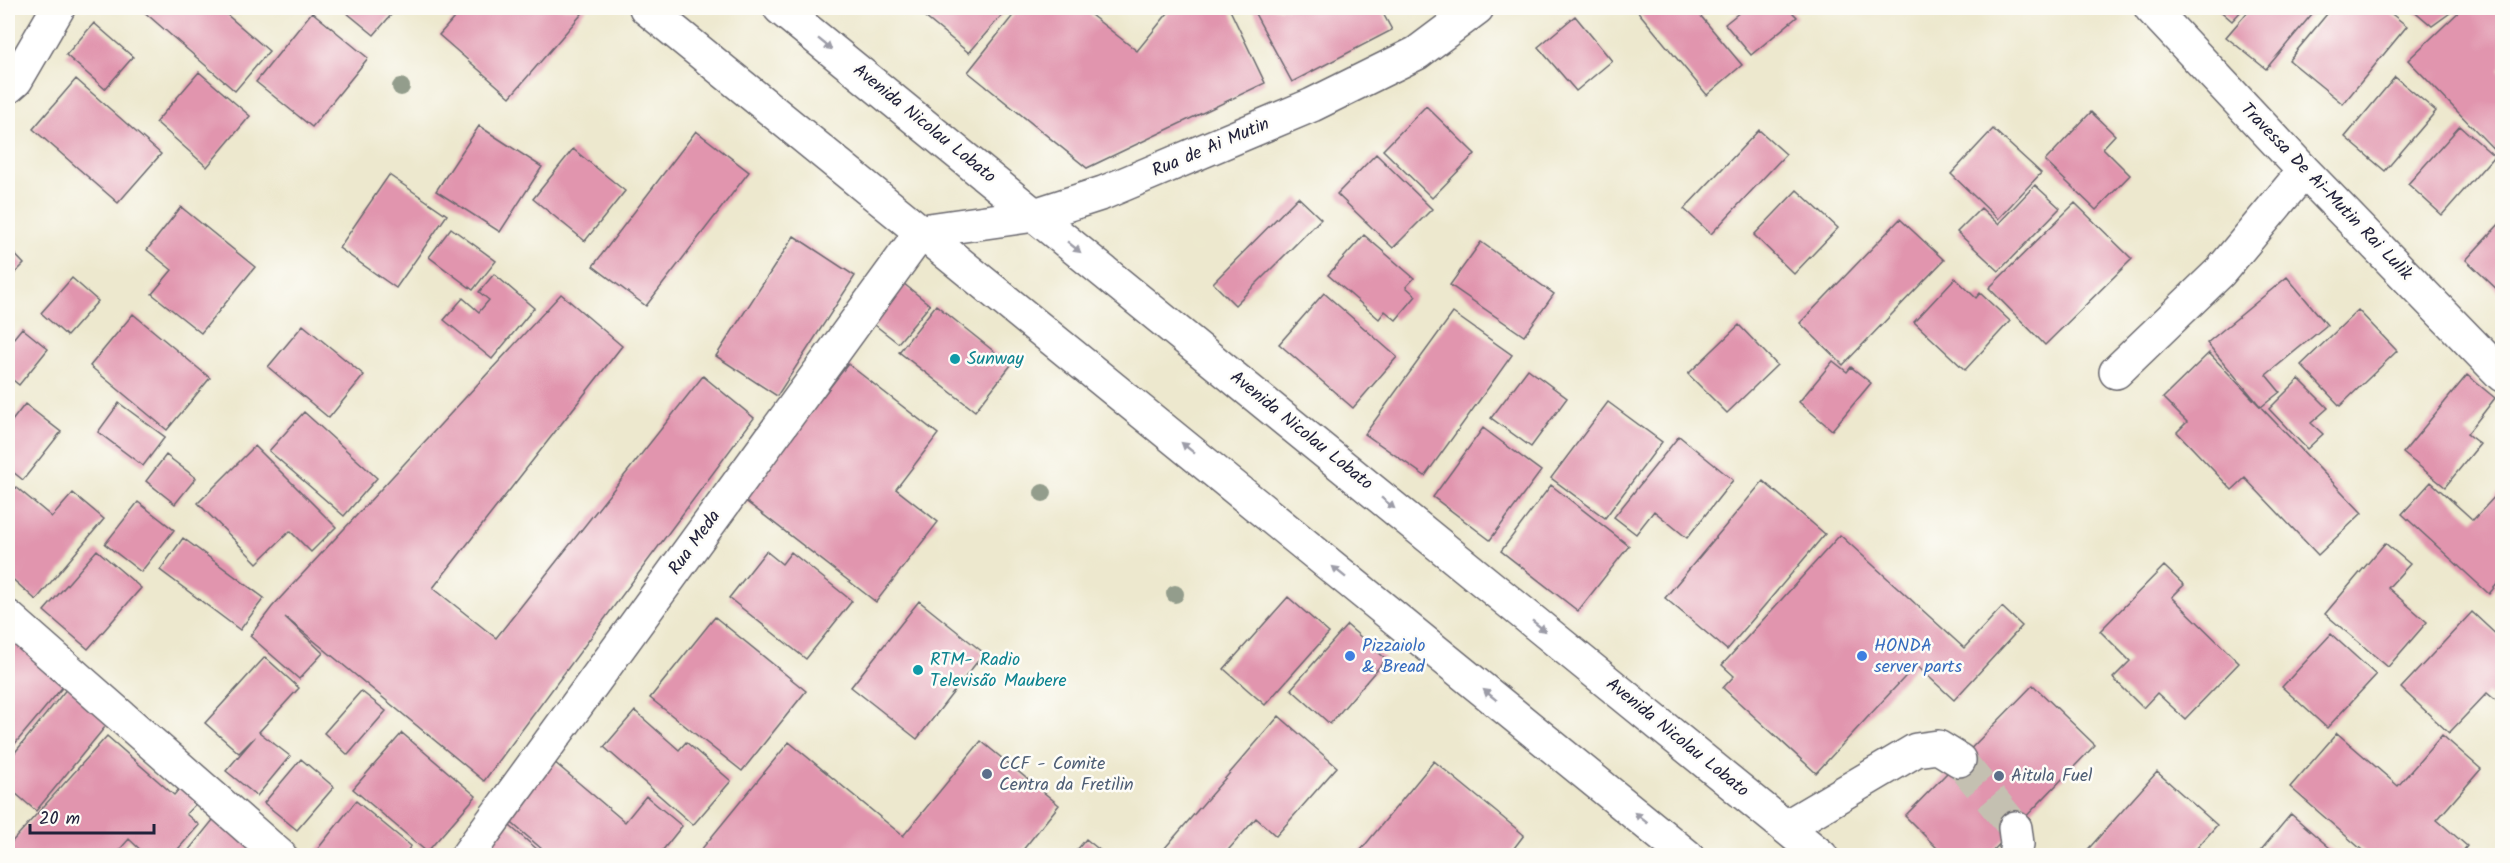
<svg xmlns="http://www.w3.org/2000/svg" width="2510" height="863" font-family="Kalam,sans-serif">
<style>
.building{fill:#e195ae}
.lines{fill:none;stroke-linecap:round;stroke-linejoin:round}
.minor-tunnel{stroke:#c4c0b1;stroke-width:33;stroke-dasharray:33 16;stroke-linecap:butt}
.minor-casing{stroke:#69676e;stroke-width:36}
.major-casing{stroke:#69676e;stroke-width:36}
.minor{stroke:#fff;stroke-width:33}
.major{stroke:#fff;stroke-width:33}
.tree{fill:#939d8c}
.oneway{fill:#9c9ca7}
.culture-dot{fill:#0f9aa8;stroke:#fdfcf7;stroke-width:2}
.shop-dot{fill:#3f7fe0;stroke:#fdfcf7;stroke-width:2}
.service-dot{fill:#5c6f8a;stroke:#fdfcf7;stroke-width:2}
.labels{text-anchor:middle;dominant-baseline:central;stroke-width:5;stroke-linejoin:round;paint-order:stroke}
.street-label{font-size:18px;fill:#22223b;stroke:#fdfcf7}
.culture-label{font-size:18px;fill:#0d838f;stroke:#fdfcf7;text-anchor:start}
.shop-label{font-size:18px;fill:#366cbe;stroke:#fdfcf7;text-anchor:start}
.service-label{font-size:18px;fill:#4e5e75;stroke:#fdfcf7;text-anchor:start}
</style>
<rect width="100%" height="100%" fill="#fdfcf7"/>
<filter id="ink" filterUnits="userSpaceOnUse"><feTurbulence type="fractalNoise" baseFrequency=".0167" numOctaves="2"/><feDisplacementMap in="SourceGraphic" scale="12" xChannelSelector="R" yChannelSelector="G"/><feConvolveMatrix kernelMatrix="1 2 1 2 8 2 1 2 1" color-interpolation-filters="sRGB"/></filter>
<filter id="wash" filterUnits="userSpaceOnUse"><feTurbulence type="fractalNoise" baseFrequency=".008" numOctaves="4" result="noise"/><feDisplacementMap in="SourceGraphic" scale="24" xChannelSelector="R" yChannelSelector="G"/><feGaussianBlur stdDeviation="1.35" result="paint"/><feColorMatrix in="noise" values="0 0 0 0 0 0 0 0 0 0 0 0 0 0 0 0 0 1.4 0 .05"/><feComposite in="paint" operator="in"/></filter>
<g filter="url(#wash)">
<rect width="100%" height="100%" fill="#ede8ce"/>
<g id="blocks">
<path class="building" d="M 144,8 L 219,8 L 269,51 L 235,91 L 142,10 Z
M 341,8 L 397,8 L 374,35 Z
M 463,8 L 587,8 L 510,97 L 439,35 Z
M 914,8 L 1005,8 L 1007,9 L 969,53 Z
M 1019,8 L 1082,8 L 1137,51 L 1172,8 L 1229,8 L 1265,83 L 1087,168 L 968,72 Z
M 1252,8 L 1380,8 L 1392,30 L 1292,82 Z
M 1635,8 L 1694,8 L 1742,65 L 1707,95 Z
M 1745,8 L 1788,8 L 1797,17 L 1751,55 L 1725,24 Z
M 2217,8 L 2244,8 L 2232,21 Z
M 2251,8 L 2317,8 L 2266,69 L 2226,37 Z
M 2332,8 L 2384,8 L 2407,26 L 2343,104 L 2289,60 Z
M 2411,8 L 2457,8 L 2432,26 Z
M 2463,8 L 2502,8 L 2502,66 L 2499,70 L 2502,74 L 2502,158 L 2408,60 Z
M 312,12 L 368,58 L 312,127 L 256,82 Z
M 1575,16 L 1612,61 L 1576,91 L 1538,47 Z
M 94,23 L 133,57 L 105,89 L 66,55 Z
M 199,72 L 250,116 L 207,167 L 156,122 Z
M 2395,77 L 2436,111 L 2385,171 L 2345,137 Z
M 76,79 L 161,154 L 118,203 L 33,129 Z
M 1426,106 L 1475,154 L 1432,198 L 1383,150 Z
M 2091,112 L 2115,135 L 2103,148 L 2130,175 L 2096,210 L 2045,161 Z
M 479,126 L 542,167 L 500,232 L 436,191 Z
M 2460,126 L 2494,156 L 2442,215 L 2408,184 Z
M 1993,129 L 2041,173 L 1998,219 L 1951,174 Z
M 1759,130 L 1786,154 L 1711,234 L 1684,209 Z
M 696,131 L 749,172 L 646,306 L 593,266 Z
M 573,149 L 625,191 L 585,241 L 533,199 Z
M 1376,154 L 1432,209 L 1393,248 L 1337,194 Z
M 389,175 L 447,215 L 396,288 L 339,248 Z
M 2035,185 L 2060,208 L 1999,271 L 1957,232 L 1981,208 L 1998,224 Z
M 1797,190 L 1838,228 L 1794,274 L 1754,235 Z
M 1298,197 L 1321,219 L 1235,305 L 1213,283 Z
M 2075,203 L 2132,259 L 2045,345 L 1989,288 Z
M 181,207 L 255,267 L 201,333 L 152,294 L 172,270 L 147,250 Z
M 1900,219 L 1944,260 L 1843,365 L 1800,323 Z
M 2502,221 L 2502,294 L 2466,260 Z
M 451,228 L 496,261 L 473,290 L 429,257 Z
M 1364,235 L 1414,278 L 1406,287 L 1416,296 L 1396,320 L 1385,311 L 1379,319 L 1328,275 Z
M 794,236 L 855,276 L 777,396 L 716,356 Z
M 1481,242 L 1554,294 L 1524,336 L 1450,285 Z
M 8,247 L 24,264 L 8,280 Z
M 494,274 L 534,308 L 492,359 L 444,320 L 463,298 L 479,312 L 489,300 L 479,292 Z
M 2287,277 L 2327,325 L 2266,375 L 2280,392 L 2261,407 L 2207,343 Z
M 72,278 L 98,301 L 67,336 L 41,313 Z
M 1955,278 L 1976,298 L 1980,293 L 2010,321 L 1965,370 L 1914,322 Z
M 903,283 L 930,305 L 898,343 L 871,322 Z
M 1324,293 L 1397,357 L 1353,408 L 1279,344 Z
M 561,294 L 622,346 L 433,588 L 496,638 L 703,376 L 754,418 L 484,781 L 285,617 L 323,653 L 299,679 L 250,636 L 272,607 Z
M 936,305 L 1011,365 L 975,411 L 899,352 Z
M 2358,310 L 2397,351 L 2340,406 L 2301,365 Z
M 1453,313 L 1512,355 L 1425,476 L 1365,434 Z
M 133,314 L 210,378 L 167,430 L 90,366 Z
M 303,325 L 364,375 L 329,418 L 268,367 Z
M 1739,325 L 1777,365 L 1727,413 L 1688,374 Z
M 22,328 L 48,349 L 19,385 L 8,376 L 8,345 Z
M 2209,353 L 2362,513 L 2318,555 L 2245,478 L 2232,490 L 2177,432 L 2187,422 L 2163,398 Z
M 1833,361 L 1847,372 L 1851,367 L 1871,383 L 1832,430 L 1799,402 Z
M 848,364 L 938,434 L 896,489 L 938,522 L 876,602 L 743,499 Z
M 1528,369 L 1567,398 L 1531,447 L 1491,418 Z
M 2467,375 L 2495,398 L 2467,434 L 2480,444 L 2445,487 L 2403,453 Z
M 2299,379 L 2328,408 L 2311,423 L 2323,434 L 2307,449 L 2269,409 Z
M 1608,402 L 1662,442 L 1605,518 L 1551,478 Z
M 119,403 L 165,437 L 143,466 L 98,432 Z
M 25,404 L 61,432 L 23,480 L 8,468 L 8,426 Z
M 304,412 L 377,478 L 344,516 L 269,451 Z
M 1483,428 L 1541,471 L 1490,540 L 1433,497 Z
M 1679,436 L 1733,480 L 1687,538 L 1654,511 L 1636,534 L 1614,517 Z
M 255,446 L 336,527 L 311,552 L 290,531 L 257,563 L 198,503 Z
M 166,455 L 196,478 L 175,504 L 146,481 Z
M 1763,481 L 1825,534 L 1727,650 L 1665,598 Z
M 2431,482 L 2473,520 L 2498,493 L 2502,497 L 2502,578 L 2489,594 L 2402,514 Z
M 1551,485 L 1629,546 L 1578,611 L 1501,551 Z
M 16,487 L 52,517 L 73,493 L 104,519 L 36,600 L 8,575 L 8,497 Z
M 138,502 L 174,530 L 141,572 L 105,544 Z
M 1840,535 L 1964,648 L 2002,607 L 2022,626 L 1954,700 L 1916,665 L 1816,773 L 1723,688 L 1734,676 L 1722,665 Z
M 183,538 L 264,598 L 240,630 L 160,570 Z
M 2385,543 L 2410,564 L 2388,588 L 2427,622 L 2388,667 L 2325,614 Z
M 97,550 L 141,588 L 88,649 L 44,611 Z
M 766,551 L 782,564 L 791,552 L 852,601 L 806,659 L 729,598 Z
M 2164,566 L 2184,585 L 2172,597 L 2239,663 L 2185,719 L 2157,693 L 2143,708 L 2113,678 L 2130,661 L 2100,631 Z
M 1288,597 L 1329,633 L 1265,705 L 1224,669 Z
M 919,601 L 984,653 L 917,739 L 851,687 Z
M 2472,612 L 2502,640 L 2502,699 L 2499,703 L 2487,693 L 2449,733 L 2401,688 Z
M 715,617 L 806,691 L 742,771 L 650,698 Z
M 8,624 L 71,677 L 8,752 Z
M 1347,625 L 1386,659 L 1330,724 L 1291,689 Z
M 2331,634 L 2376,675 L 2327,728 L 2282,687 Z
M 265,657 L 299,688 L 259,732 L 290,756 L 257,796 L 226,771 L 255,737 L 239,753 L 205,723 Z
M 72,682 L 114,716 L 36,811 L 8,787 L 8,761 Z
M 2033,685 L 2095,745 L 1988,856 L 1945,856 L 1905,816 Z
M 361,691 L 386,711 L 348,755 L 324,733 Z
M 635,711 L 679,750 L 686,742 L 731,781 L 693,825 L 604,747 Z
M 1279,716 L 1337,767 L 1276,836 L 1256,818 L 1223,856 L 1158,856 Z
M 402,733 L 476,796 L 427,852 L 353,789 Z
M 2337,733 L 2398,786 L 2442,735 L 2481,769 L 2437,820 L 2467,846 L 2459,856 L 2369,856 L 2290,787 Z
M 107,736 L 174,795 L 189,778 L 206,793 L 186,814 L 199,825 L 172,856 L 147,856 L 129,839 L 114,856 L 14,856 L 8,846 Z
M 981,741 L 1059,805 L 1018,856 L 696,856 L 789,742 L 903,836 Z
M 547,756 L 625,822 L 646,796 L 682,826 L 658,856 L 550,856 L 500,813 Z
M 301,759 L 334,787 L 297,830 L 264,803 Z
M 1434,761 L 1524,835 L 1508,856 L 1356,856 Z
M 2157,772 L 2217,825 L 2190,856 L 2082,856 Z
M 356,801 L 411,846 L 403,856 L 312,856 Z
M 2291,814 L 2339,856 L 2256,856 Z
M 217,815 L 267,856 L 184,856 Z
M 504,821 L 545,856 L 492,856 L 482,847 Z
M 1086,839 L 1107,856 L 1072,856 Z"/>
</g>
</g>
<g filter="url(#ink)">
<use href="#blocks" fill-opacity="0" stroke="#69676e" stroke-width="1.5"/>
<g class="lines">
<path class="minor-tunnel" d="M 1959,760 L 2015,828"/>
<g class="minor-casing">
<path id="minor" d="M 2151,8 L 2304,171 L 2502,375
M 8,87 L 16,80 L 58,8
M 2116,372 L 2220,272 L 2304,171
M 8,617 L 280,856
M 1786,827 L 1916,750 L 1938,747 L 1959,760
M 467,856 L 922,231 L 1035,215 L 1103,193 L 1312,105 L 1417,53 L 1477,8
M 2015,856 L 2017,844 L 2015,828"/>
</g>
<g class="major-casing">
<path id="major" d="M 646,8 L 1687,856
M 780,8 L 1821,856"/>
</g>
<use href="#minor" class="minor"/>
<use href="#major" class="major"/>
</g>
<g class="tree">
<circle cx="401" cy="87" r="9"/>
<circle cx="1043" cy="493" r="9"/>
<circle cx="1175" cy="594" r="9"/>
</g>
<defs><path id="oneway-solid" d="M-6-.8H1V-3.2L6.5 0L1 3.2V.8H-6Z" transform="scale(1.5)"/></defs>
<g class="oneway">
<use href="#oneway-solid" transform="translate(825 44) rotate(39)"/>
<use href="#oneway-solid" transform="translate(1074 247) rotate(39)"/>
<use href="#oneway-solid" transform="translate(1188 448) rotate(-141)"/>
<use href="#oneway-solid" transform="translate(1388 503) rotate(39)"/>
<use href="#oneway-solid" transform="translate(1339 572) rotate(-141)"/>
<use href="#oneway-solid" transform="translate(1539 626) rotate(39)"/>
<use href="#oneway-solid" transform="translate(1490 695) rotate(-141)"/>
<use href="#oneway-solid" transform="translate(1641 818) rotate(-141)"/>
</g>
</g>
<g class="culture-dot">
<circle cx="955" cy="359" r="6"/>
<circle cx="918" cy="670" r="6"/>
</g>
<g class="shop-dot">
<circle cx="1350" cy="656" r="6"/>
<circle cx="1862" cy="656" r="6"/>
</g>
<g class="service-dot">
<circle cx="987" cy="774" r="6"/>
<circle cx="1999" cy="776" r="6"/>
</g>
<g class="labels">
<g class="street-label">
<text transform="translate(924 124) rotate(39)">Avenida Nicolau Lobato</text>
<text transform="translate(1211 148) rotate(-23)">Rua de Ai Mutin</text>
<text transform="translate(2326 192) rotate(46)">Travessa De Ai-Mutin Rai Lulik</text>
<text transform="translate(1301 431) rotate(39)">Avenida Nicolau Lobato</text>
<text transform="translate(695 543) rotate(-54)">Rua Meda</text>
<text transform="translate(1677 738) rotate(39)">Avenida Nicolau Lobato</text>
</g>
<g class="culture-label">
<text x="967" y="359">Sunway</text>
<text x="930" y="660">RTM- Radio<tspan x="930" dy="21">Televisão Maubere</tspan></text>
</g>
<g class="shop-label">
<text x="1362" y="646">Pizzaiolo<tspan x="1362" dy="21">&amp; Bread</tspan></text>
<text x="1874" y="646">HONDA<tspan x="1874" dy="21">server parts</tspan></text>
</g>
<g class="service-label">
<text x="999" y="764">CCF - Comite<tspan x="999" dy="21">Centra da Fretilin</tspan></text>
<text x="2011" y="776">Aitula Fuel</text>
</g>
</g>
<rect width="2510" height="863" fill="none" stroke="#fdfcf7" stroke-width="30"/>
<path d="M30 824v9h124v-9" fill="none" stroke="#22223b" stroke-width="3"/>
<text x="39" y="824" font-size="18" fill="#22223b" stroke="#fdfcf7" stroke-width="4.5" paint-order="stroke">20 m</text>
</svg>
